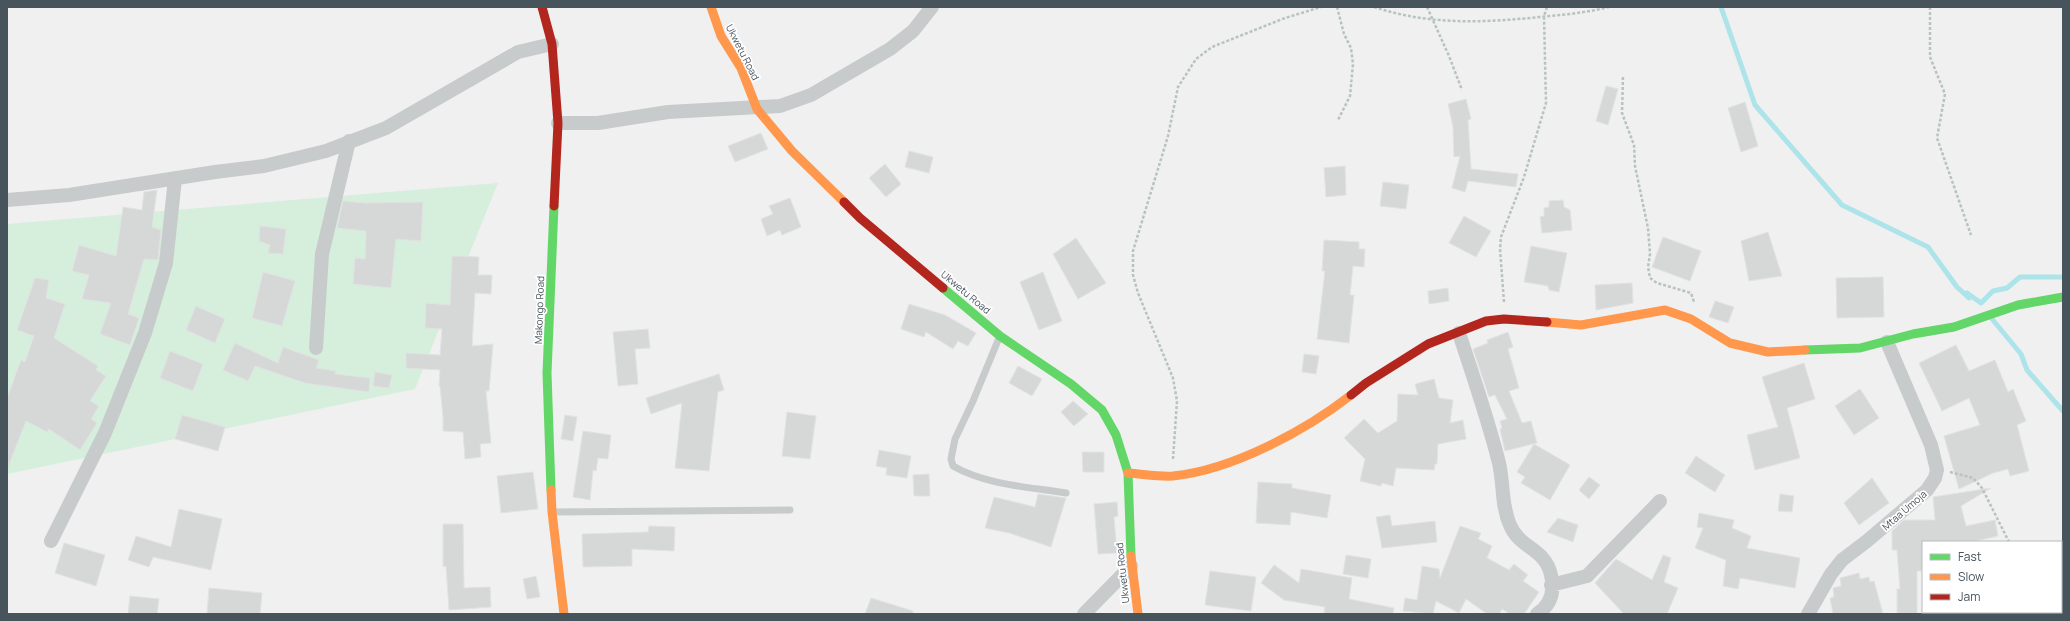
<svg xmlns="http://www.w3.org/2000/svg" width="2070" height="621" font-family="Manrope,sans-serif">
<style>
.green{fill:#d6eedc}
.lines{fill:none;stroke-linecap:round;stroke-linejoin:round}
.stream{stroke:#ace4ea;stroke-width:5}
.building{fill:#d6d8d8;stroke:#e1e2e3}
.path{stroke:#b7c3be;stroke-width:2.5;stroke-dasharray:3 2;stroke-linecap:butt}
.lane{stroke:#c7cbcc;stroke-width:7}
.street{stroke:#c7cbcc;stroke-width:14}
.fast{stroke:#63d668;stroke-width:9}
.slow{stroke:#ff974d;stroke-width:9}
.jam{stroke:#b3261e;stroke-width:9}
.labels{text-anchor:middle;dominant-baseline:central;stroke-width:3.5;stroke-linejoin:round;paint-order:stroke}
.street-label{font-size:10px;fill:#48545c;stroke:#fff}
</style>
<rect width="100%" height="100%" fill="#f0f0f0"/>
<path class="green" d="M 498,183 L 415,389 L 7,474 L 7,224 Z"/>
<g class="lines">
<path class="stream" d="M 1721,7 L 1755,105 L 1842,205 L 1928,247 L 1957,287 L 1969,298
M 1967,293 L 1981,303 L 1993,291 L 2007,288 L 2020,277 L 2063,277
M 1992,319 L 2021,354 L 2027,370 L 2063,411"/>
</g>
<path class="building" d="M 1606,86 L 1618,89 L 1608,125 L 1596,121 Z
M 1466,99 L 1471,119 L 1468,120 L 1471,169 L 1518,174 L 1516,187 L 1468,181 L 1465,192 L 1452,188 L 1460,156 L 1454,157 L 1453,127 L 1448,104 Z
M 1745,102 L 1758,146 L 1741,152 L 1728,108 Z
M 761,133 L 768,149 L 735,162 L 728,146 Z
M 909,151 L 933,157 L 929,173 L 905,167 Z
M 885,164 L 901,184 L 886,197 L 869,178 Z
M 1345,166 L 1346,195 L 1326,197 L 1324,168 Z
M 1383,182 L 1409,185 L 1406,209 L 1380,206 Z
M 157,190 L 152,227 L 161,230 L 158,260 L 144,259 L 128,314 L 139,318 L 130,345 L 100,334 L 111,303 L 82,299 L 89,275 L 72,271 L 79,245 L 116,256 L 123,207 L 142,210 L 144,192 Z
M 790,198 L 801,227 L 782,235 L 780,230 L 767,236 L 761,219 L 773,214 L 769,206 Z
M 1563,200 L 1564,207 L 1570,210 L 1572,230 L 1542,233 L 1540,217 L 1544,216 L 1544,208 L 1549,207 L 1549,201 Z
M 343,201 L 366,203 L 423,202 L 421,241 L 396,239 L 391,288 L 353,284 L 355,258 L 365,259 L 366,231 L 337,228 Z
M 1464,216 L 1491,231 L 1476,257 L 1449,243 Z
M 260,226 L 286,229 L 283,254 L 268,253 L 270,245 L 259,241 Z
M 1768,232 L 1782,276 L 1749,281 L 1741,241 Z
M 1663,237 L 1701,251 L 1690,281 L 1652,267 Z
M 1076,238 L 1106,283 L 1078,299 L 1053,254 Z
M 1324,240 L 1359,242 L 1359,249 L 1365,249 L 1364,267 L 1353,266 L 1350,295 L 1354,295 L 1349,343 L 1317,339 L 1325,271 L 1322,271 Z
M 1531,246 L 1567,253 L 1559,292 L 1549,290 L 1548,286 L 1524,282 Z
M 452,256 L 479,257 L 478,275 L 492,275 L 491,294 L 475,293 L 472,346 L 493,344 L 489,391 L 486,391 L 491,443 L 480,444 L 481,457 L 465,459 L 463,432 L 443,431 L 443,417 L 440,386 L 439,386 L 440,370 L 406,368 L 406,353 L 440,355 L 442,329 L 425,328 L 426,303 L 450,305 Z
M 263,272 L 295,281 L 282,326 L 252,318 Z
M 1043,272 L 1062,321 L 1039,330 L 1020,282 Z
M 1883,277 L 1884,317 L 1837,318 L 1836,278 Z
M 35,278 L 49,280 L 46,298 L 65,304 L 54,338 L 98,366 L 96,370 L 106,376 L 90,401 L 99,406 L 91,419 L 97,423 L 80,450 L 49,429 L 47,432 L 26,421 L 8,467 L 7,398 L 21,360 L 25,362 L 34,336 L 17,330 Z
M 1632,283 L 1633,303 L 1596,310 L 1595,285 Z
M 1448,288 L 1449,301 L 1429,304 L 1428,291 Z
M 1715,301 L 1734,307 L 1728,323 L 1709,317 Z
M 909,304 L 945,315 L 976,333 L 968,346 L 958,341 L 953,349 L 926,332 L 924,337 L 901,329 Z
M 196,306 L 225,319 L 215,343 L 186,330 Z
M 648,329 L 650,348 L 635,349 L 638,384 L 618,386 L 613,332 Z
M 1508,332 L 1513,347 L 1508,349 L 1519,388 L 1509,391 L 1522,423 L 1531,421 L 1537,443 L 1505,451 L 1500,429 L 1502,428 L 1500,421 L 1507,419 L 1495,395 L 1489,397 L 1473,349 L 1488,343 L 1487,340 Z
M 235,343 L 278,363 L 283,347 L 319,360 L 316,368 L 336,371 L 335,374 L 370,378 L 369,392 L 305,383 L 255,366 L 248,381 L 223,370 Z
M 1956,345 L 1969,371 L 1995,360 L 2008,392 L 2013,389 L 2026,421 L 2017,425 L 2029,471 L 2010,476 L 2008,469 L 1993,473 L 1959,489 L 1944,436 L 1980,425 L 1969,398 L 1942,411 L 1919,363 Z
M 170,351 L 203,364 L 193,391 L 160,378 Z
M 1304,354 L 1319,356 L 1316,374 L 1302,372 Z
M 1804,363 L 1815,399 L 1787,408 L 1800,458 L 1755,470 L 1747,435 L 1778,427 L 1762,377 Z
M 1018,366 L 1042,379 L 1032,396 L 1009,383 Z
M 375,372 L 392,375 L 389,388 L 373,386 Z
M 719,374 L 724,390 L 718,392 L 709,471 L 675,468 L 682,403 L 651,414 L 646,398 Z
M 1434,379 L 1439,398 L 1453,400 L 1450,423 L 1463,420 L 1466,439 L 1438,444 L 1437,464 L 1435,464 L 1434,470 L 1396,468 L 1393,486 L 1382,483 L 1381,486 L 1360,481 L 1365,459 L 1344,438 L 1364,419 L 1378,433 L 1397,421 L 1398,394 L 1418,395 L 1415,384 Z
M 1860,389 L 1879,418 L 1854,435 L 1835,406 Z
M 1073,401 L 1088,414 L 1074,426 L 1061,412 Z
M 787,412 L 816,416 L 810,459 L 782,456 Z
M 182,415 L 225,427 L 218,451 L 175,439 Z
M 565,415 L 577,417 L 573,441 L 561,439 Z
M 583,431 L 611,435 L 608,459 L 598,458 L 596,471 L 593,470 L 590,500 L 573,497 Z
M 1534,444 L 1570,465 L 1550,500 L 1521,483 L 1525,477 L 1517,472 Z
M 879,450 L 911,456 L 907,478 L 886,475 L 887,468 L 876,466 Z
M 1082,452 L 1104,452 L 1104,472 L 1083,472 Z
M 1696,456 L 1725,475 L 1715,492 L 1685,473 Z
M 533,472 L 538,509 L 501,513 L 497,476 Z
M 929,474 L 930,496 L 914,496 L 913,475 Z
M 1589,477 L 1600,485 L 1589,499 L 1579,490 Z
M 1872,478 L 1889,503 L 1859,525 L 1844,503 Z
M 1258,482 L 1292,484 L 1292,488 L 1331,495 L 1327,518 L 1291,512 L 1290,525 L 1256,523 Z
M 1991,488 L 1961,506 L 1966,526 L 1995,520 L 1998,536 L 1971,542 L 1923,542 L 1923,571 L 1917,571 L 1917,614 L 1897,614 L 1897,589 L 1900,589 L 1897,550 L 1892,550 L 1892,531 L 1904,520 L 1935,520 L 1933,497 Z
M 1038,494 L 1066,498 L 1051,547 L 1009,533 L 985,528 L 994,497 L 1035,507 Z
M 1780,494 L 1794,496 L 1792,512 L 1778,511 Z
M 1117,502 L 1118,516 L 1114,517 L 1117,553 L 1098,554 L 1094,504 Z
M 179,509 L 222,519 L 211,570 L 153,557 L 149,567 L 128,560 L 136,536 L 171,547 Z
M 1699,513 L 1734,520 L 1732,528 L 1751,536 L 1747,548 L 1800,558 L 1795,588 L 1740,578 L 1738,589 L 1723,586 L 1726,560 L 1695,548 L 1703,528 L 1697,527 Z
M 1390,515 L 1392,526 L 1435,521 L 1437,542 L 1382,548 L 1376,517 Z
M 1558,518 L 1578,525 L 1573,542 L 1547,532 Z
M 443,524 L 463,524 L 464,588 L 490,587 L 491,607 L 449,610 L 446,566 L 443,567 Z
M 649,526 L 675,527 L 674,551 L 632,549 L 632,566 L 583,567 L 582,534 L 648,532 Z
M 1460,526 L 1481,533 L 1478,539 L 1492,546 L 1487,558 L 1509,570 L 1514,564 L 1528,575 L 1523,581 L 1539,592 L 1524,614 L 1510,614 L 1502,609 L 1499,614 L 1487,614 L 1466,599 L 1459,613 L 1436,601 L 1433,614 L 1403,611 L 1405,598 L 1417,600 L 1422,566 L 1439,569 L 1440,578 Z
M 64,543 L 105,555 L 96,586 L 55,573 Z
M 1346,555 L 1371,559 L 1368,578 L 1343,574 Z
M 1663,555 L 1671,558 L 1664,582 L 1678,588 L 1667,614 L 1624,614 L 1595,583 L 1616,559 L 1652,580 Z
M 1274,565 L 1299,583 L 1301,569 L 1352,578 L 1349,599 L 1394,608 L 1393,614 L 1332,614 L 1324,613 L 1325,607 L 1284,600 L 1261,583 Z
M 1210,571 L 1256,577 L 1251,611 L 1205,605 Z
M 1859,573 L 1860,579 L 1869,577 L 1870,582 L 1874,581 L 1883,614 L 1833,614 L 1830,598 L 1834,597 L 1833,588 L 1841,586 L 1840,578 Z
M 536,576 L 540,597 L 527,599 L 523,579 Z
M 209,588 L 262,593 L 260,614 L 207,614 Z
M 130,596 L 159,599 L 157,614 L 128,614 Z
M 871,598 L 913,611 L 913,614 L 865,614 Z"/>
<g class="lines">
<path class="path" d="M 1337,7 L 1344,34 L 1351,48 L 1353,64 L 1350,96 L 1338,120
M 1374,7 C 1428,25 1483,23 1539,17 C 1562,15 1585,13 1609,7
M 1427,7 L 1449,56 L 1462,90
M 1930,7 L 1930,57 L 1945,94 L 1937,138 L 1971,235
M 1623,77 L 1622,113 L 1634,145 L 1635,166 L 1648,228 L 1650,254 L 1648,267 L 1650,278 L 1657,283 L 1691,293 L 1694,302
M 1504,302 L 1500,249 L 1501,237 L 1524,177 L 1546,103 L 1544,16 L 1547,7
M 1173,459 L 1177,401 L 1173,378 L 1138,293 L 1133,275 L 1133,251 L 1168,136 L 1178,87 L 1196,59 L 1212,47 L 1285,18 L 1321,7
M 1950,472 L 1973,478 L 1982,488 L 2009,542
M 1994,614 L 1996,612"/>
<path class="lane" d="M 999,338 L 973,401 L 955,439 L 951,459 L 953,466 C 986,485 1029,487 1066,493
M 554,512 L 790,510"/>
<path class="street" d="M 558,123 L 598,123 L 668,112 L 780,106 L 811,95 L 890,49 L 913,31 L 932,7
M 7,200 L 69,195 L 215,172 L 264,166 L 326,151 L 386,128 L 518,52 L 552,44
M 1459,333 C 1473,376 1488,419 1499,463 C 1504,484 1501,505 1510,525 C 1520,549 1545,548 1551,575 C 1555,592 1551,605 1537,614
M 316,348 L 322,254 L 349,141
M 51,541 L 105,433 L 145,333 L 166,263 L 175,179
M 1551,585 L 1587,576 L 1660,501
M 1084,614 L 1131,566
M 1808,614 L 1831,574 L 1842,560 L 1867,541 L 1927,490 L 1935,478 L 1937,470 L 1931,445 L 1887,342"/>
<path class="fast" d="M 943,288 L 1000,336 L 1071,384 L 1102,410 L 1116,435 L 1128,473 L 1131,556
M 1805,350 L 1860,348 L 1913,334 L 1954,327 L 2018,305 L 2063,297
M 551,490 L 547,373 L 554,206"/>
<path class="slow" d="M 711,7 L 721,36 L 741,68 L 757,109 L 792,151 L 844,202
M 1547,322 L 1581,325 L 1665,310 L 1691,319 L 1730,343 L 1768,352 L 1805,350
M 1128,473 C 1143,474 1159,477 1173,476 C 1232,470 1305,431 1351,395
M 551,490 L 552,512 L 564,614
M 1131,556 L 1138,614"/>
<path class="jam" d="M 542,7 L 552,44 L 558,123 L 554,206
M 844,202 L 860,218 L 943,288
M 1351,395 L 1366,383 L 1428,344 L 1486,321 L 1504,319 L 1547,322"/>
</g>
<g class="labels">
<g class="street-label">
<text transform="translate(743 52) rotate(63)">Ukwetu Road</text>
<text transform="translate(966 292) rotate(40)">Ukwetu Road</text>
<text transform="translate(539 310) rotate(-88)">Makongo Road</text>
<text transform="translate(1904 510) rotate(-41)">Mtaa Umoja</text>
<text transform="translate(1122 573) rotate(-96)">Ukwetu Road</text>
</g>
</g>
<rect width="2070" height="621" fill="none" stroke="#48545c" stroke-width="16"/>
<rect x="1922" y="541" width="140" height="72" fill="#ffffff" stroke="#b6bbbe"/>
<rect x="1930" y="554" width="20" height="6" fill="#63d668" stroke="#b6bbbe"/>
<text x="1958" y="561" font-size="12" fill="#48545c">Fast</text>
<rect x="1930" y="574" width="20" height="6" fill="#ff974d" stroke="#b6bbbe"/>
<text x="1958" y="581" font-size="12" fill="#48545c">Slow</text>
<rect x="1930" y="594" width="20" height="6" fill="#b3261e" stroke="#b6bbbe"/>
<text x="1958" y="601" font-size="12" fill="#48545c">Jam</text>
</svg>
